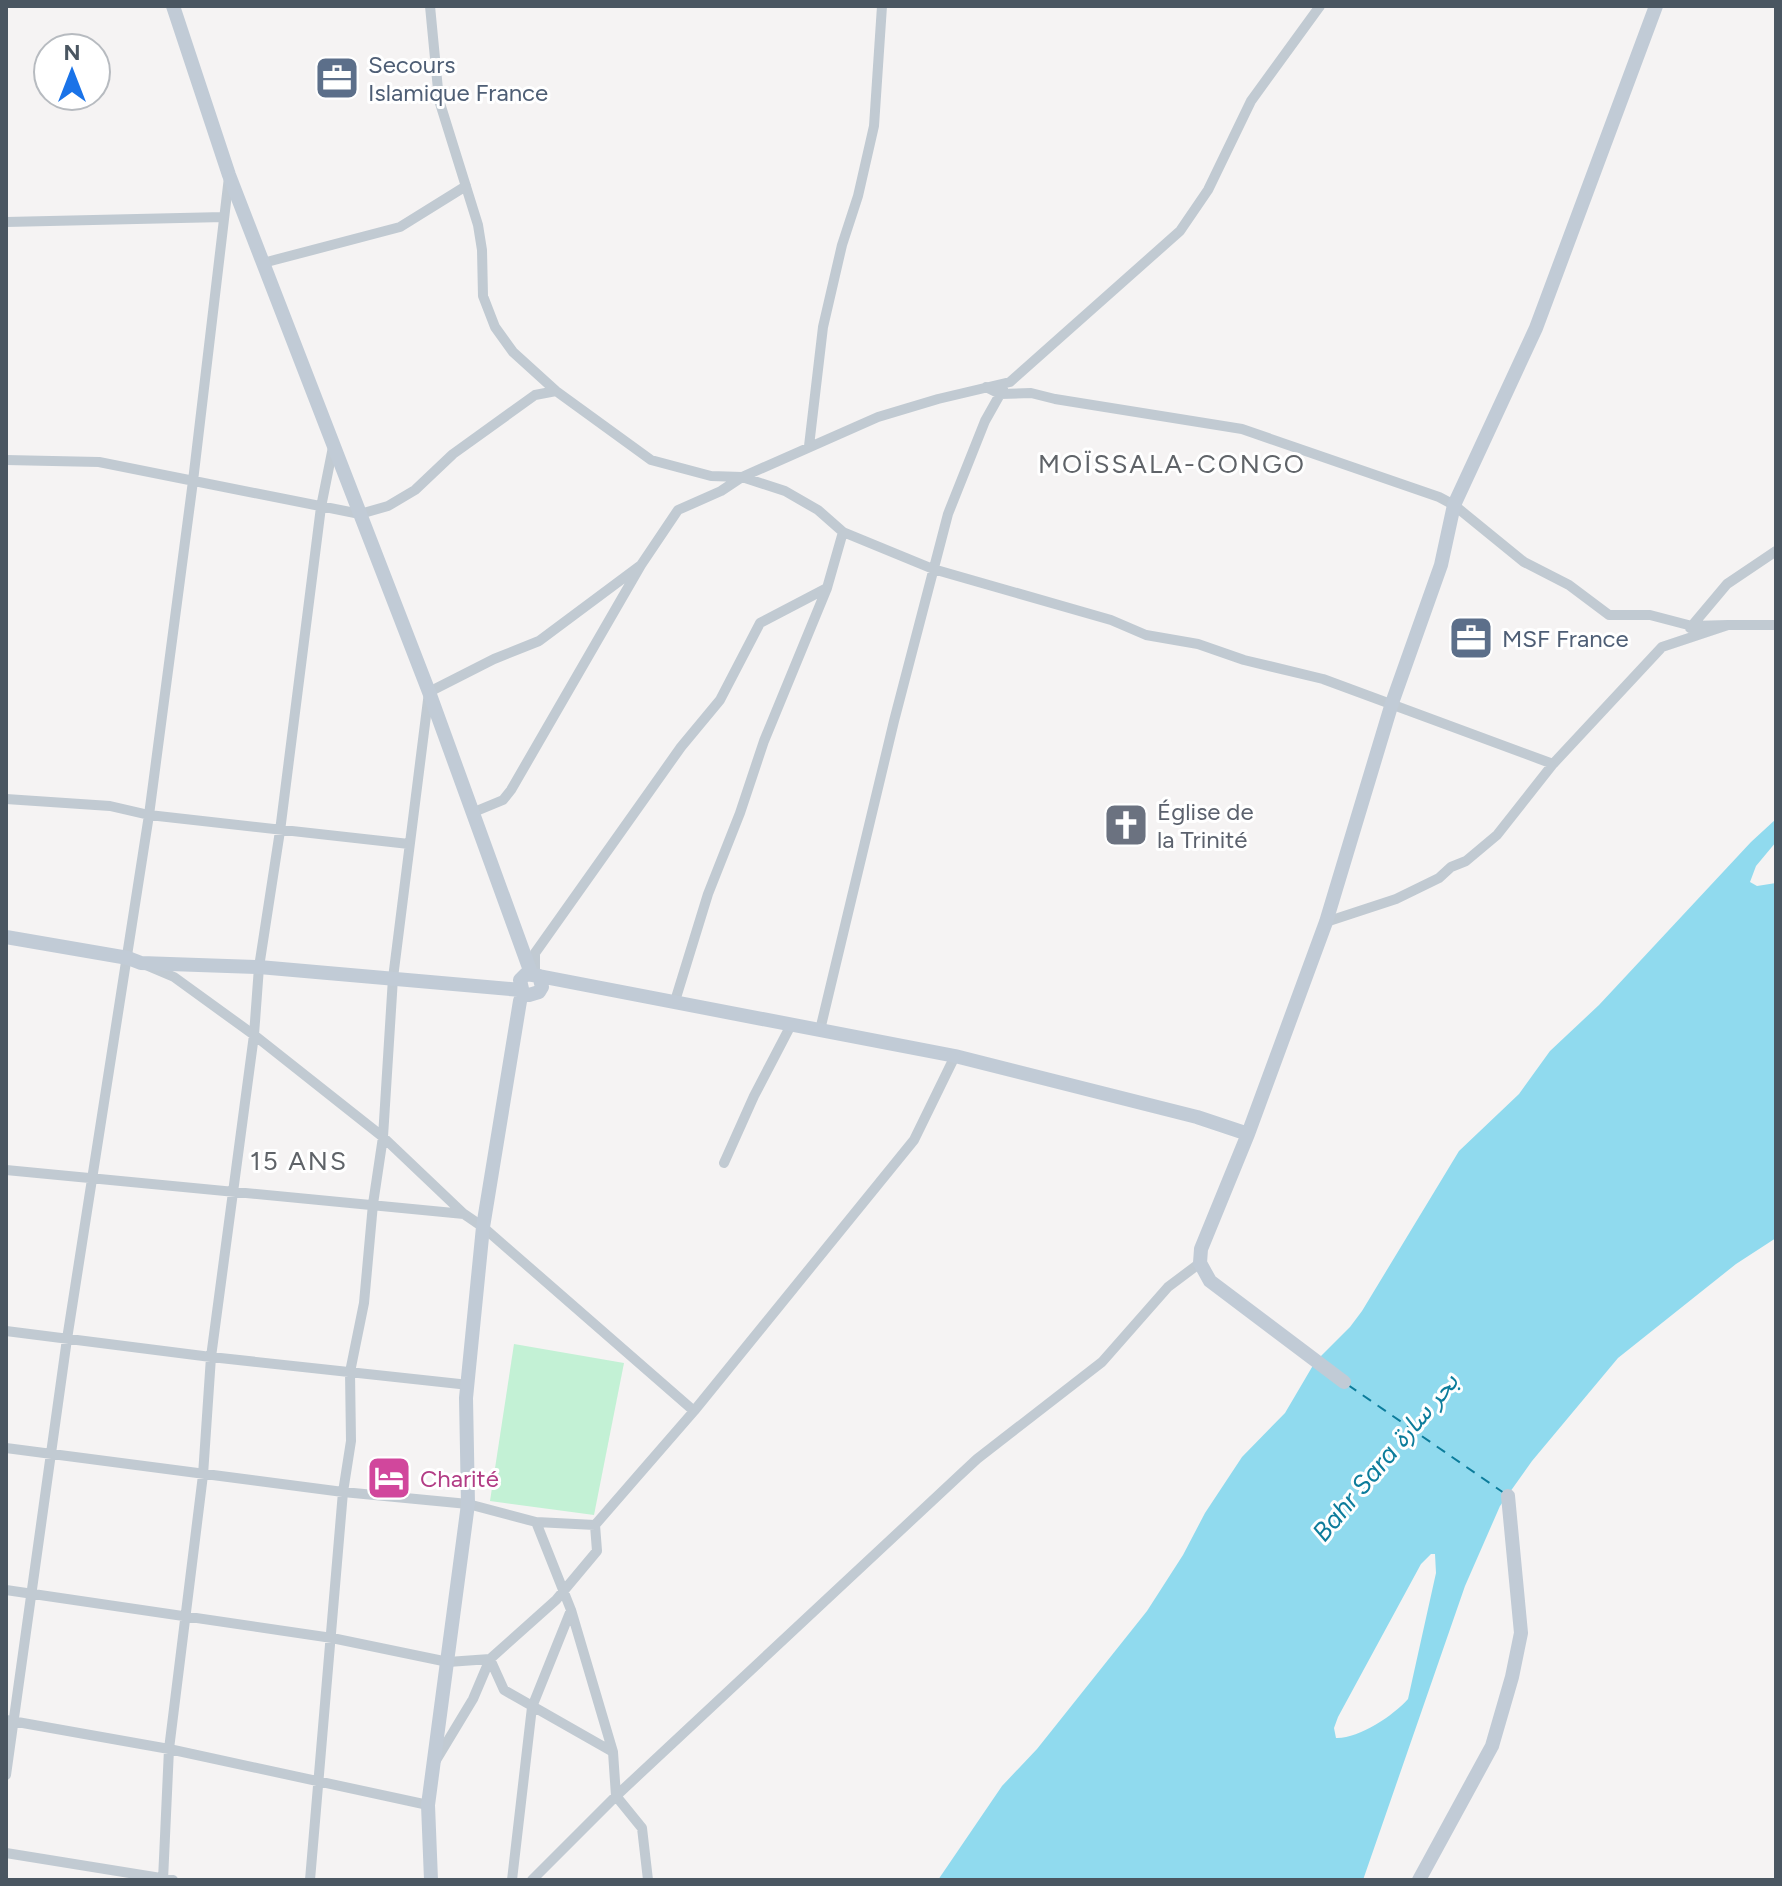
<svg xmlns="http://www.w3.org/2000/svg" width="1782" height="1886" font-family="Figtree,'Noto Sans Arabic',sans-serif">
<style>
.green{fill:#c3f1d5}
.water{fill:#90daee;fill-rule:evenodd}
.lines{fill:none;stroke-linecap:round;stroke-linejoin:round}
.ferry{stroke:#0c7c9b;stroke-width:2;stroke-dasharray:10 8;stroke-linecap:butt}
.street{stroke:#c1cad2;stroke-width:10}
.secondary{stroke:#c1cbd6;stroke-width:14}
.labels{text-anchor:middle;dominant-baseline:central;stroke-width:6;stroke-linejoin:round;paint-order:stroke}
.service-label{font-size:24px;fill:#4e5e75;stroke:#fff;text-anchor:start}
.worship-label{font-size:24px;fill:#5b616d;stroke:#fff;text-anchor:start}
.hotel-label{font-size:24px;fill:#b23c85;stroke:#fff;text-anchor:start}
.neighbourhood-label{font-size:26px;letter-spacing:2px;fill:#5f6368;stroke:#fff}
.water-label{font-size:26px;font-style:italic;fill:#0c7c9b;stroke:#fff}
</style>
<rect width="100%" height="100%" fill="#f5f3f3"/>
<path class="green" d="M 514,1344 L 624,1363 L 594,1515 L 490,1501 Z"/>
<path class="water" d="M 1776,819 L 1776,842 L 1756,866 L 1750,882 L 1757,886 L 1776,883 L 1776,1238 L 1736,1264 L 1618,1358 L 1532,1461 L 1500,1506 L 1465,1586 L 1363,1880 L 938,1880 L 1002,1786 L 1037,1749 L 1147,1611 L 1183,1555 L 1205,1513 L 1242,1457 L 1285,1413 L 1315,1362 L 1350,1327 L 1362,1311 L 1459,1151 L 1519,1094 L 1550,1051 L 1599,1005 L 1751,842 ZM 1431,1554 L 1435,1554 L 1436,1573 L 1408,1699 C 1393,1716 1358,1739 1336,1738 L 1334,1728 L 1338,1717 L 1421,1564 Z"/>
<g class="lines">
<path class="ferry" d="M 1348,1385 L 1504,1493"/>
<path class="street" d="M 430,6 L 439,100 L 478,225 L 482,250 L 483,296 L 495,327 L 513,352 L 556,391 L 651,460 L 711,476 L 742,477 L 785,491 L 818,510 L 843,532 L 933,569 L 1111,620 L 1146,635 L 1198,644 L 1244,660 L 1323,679 L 1553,764
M 6,222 L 224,217
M 263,263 L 400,227 L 466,186
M 986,387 L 1000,394 L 1031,393 L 1055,399 L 1242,429 L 1439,497 L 1454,505 L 1524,562 L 1569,585 L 1609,615 L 1650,615 L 1692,626 L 1728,625
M 809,446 L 823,327 L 842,245 L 858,196 L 874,126 L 882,6
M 6,460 L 99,462 L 360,514 L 388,506 L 415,490 L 453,454 L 535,395 L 556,391
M 1690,628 L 1727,584 L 1776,551
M 6,799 L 110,806 L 149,815 L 409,844
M 474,812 L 503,800 L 511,790 L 641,565 L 678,510 L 721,491 L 742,477 L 878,417 L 938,399 L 1010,382 L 1180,231 L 1208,190 L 1251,101 L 1320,6
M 1326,922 L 1396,899 L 1439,878 L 1451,867 L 1466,861 L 1497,835 L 1553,764 L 1662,647 L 1728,625 L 1776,625
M 148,966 L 174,977 L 254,1035 L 383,1137 L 464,1214 L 483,1227 L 694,1411
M 535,974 L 535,953 L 681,747 L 720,700 L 760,623 L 827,588
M 675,1001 L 708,894 L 740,813 L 764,741 L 827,588 L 843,532
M 820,1030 L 894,721 L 948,514 L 985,421 L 1003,389
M 724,1163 L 754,1096 L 791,1025
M 6,1170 L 464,1214
M 6,1331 L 211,1357 L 469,1385
M 6,1448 L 343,1492 L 468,1504 L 536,1522 L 595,1525
M 536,1522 L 571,1610 L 613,1752 L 616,1796 L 642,1828 L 648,1880
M 6,1590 L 332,1638 L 448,1662 L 490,1659 L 504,1690 L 613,1752
M 6,1720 L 169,1749 L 428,1805
M 435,1762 L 473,1699 L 490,1659 L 556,1600 L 597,1551 L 595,1525 L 694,1411 L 914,1140 L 955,1056
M 6,1775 L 67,1339 L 149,815 L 193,481 L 229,177
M 6,1853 L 173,1880
M 163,1880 L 169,1749 L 203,1475 L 211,1357 L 254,1035 L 259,967 L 280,831 L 321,507 L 333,447
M 310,1880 L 343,1492 L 351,1441 L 350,1372 L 364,1303 L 373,1204 L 383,1137 L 393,978 L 429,692 L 494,659 L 539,641 L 641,565
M 512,1880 L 532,1707 L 571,1610
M 532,1880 L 616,1796 L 977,1459 L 1102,1362 L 1168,1287 L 1200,1263"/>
<path class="secondary" d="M 173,6 L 229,175 L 429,692 L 531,973
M 6,937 L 128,958 L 141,963 L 259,967 L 521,990
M 539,976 L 955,1056 L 1197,1117 L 1248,1134
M 1344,1382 L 1210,1281 L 1200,1263 L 1201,1249 L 1248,1134 L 1326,922 L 1392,703 L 1441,565 L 1454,505 L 1536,328 L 1656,6
M 431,1880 L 428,1805 L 468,1504 L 466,1398 L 483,1227 L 520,1001 L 523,993 L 520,980 L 526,974 L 539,976 L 542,987 L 539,992 L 529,995 L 523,993
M 1419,1880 L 1492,1746 L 1512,1677 L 1521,1633 L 1508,1496"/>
</g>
<defs>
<g id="office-square" transform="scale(2.3)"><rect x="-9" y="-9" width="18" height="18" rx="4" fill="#5c6f8a" stroke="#fff"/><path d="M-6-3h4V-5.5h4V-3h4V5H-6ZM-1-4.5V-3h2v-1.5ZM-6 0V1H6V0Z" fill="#fff"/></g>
<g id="church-square" transform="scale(2.3)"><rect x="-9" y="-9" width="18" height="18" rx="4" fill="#6b7280" stroke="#fff"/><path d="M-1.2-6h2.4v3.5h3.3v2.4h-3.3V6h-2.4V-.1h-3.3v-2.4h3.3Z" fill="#fff"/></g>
<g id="hotel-square" transform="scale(2.3)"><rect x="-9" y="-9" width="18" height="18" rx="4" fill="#d1479c" stroke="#fff"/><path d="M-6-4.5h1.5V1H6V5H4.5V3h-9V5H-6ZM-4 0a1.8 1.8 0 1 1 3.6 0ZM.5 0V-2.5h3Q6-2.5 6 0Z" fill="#fff"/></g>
</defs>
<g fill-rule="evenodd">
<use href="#office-square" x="337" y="78"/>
<use href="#office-square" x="1471" y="638"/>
<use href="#church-square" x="1126" y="825"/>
<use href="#hotel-square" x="389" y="1478"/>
</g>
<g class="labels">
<g class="service-label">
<text x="368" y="64">Secours<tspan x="368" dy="28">Islamique France</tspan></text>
<text x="1502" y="638">MSF France</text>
</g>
<g class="worship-label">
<text x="1157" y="811">Église de<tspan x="1157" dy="28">la Trinité</tspan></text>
</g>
<g class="hotel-label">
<text x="420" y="1478">Charité</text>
</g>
<g class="neighbourhood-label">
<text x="1172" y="464">MOÏSSALA-CONGO</text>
<text x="299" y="1161">15 ANS</text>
</g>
<g class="water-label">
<text transform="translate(1385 1457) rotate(-50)">Bahr Sara بحر سارة</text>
</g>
</g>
<rect width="1782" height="1886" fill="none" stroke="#4a5661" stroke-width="16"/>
<g transform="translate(72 72)"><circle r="38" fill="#ffffff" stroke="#b7bbc0" stroke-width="2"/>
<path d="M0-6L14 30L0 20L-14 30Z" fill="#1a73e8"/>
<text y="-12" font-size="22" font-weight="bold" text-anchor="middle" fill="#4a5661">N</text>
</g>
</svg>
